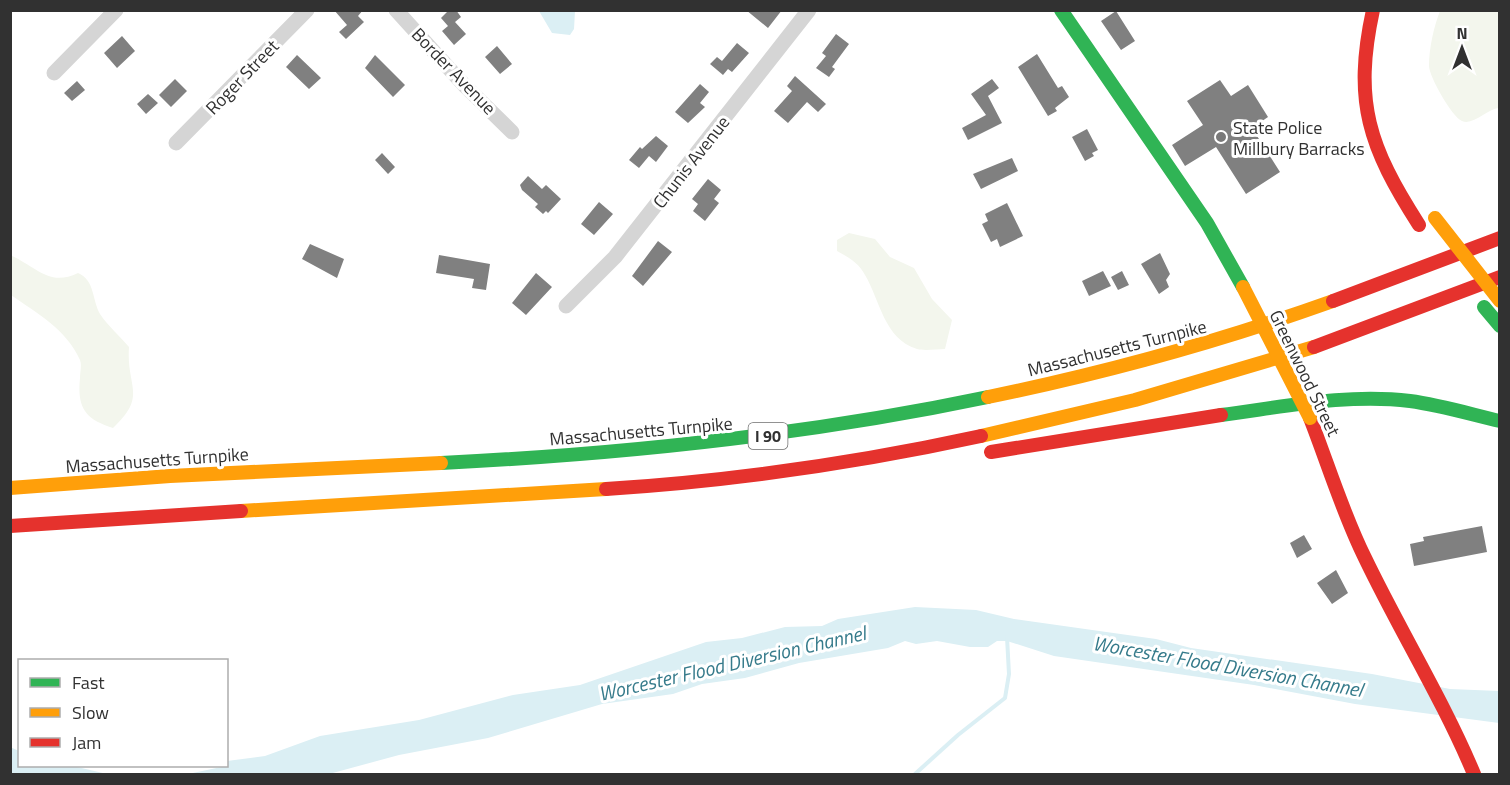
<svg xmlns="http://www.w3.org/2000/svg" width="1510" height="785" font-family="'Titillium Web',sans-serif">
<style>
.green{fill:#f3f6ed}
.water{fill:#dbeff4}
.lines{fill:none;stroke-linecap:round;stroke-linejoin:round}
.stream{stroke:#dbeff4;stroke-width:4}
.building{fill:#808080}
.street{stroke:#d5d5d5;stroke-width:15}
.fast{stroke:#30b455;stroke-width:14}
.slow{stroke:#ff9f0a;stroke-width:14}
.jam{stroke:#e5322d;stroke-width:14}
.slow-bridge{stroke:#ff9f0a;stroke-width:14}
.poi-dot{fill:#797979;stroke:#fff;stroke-width:2}
.labels{text-anchor:middle;dominant-baseline:central;stroke-width:6;stroke-linejoin:round;paint-order:stroke}
.shield{fill:#fff;stroke:#6f6f6f;stroke-width:1.5}
.shield-label{font-size:16px;font-weight:bold;fill:#313131}
.street-label{font-size:18px;fill:#313131;stroke:#fff}
.poi-label{font-size:18px;fill:#313131;stroke:#fff;text-anchor:start}
.water-label{font-size:20px;font-style:italic;fill:#367b8b;stroke:#fff}
</style>
<rect width="100%" height="100%" fill="#fff"/>
<path class="green" d="M 1440,11 L 1499,11 L 1499,108 C 1487,109 1473,126 1462,121 C 1452,117 1429,76 1429,66 C 1429,48 1434,26 1440,11 Z
M 849,233 L 875,239 L 890,257 L 914,268 L 932,299 L 952,320 L 945,349 C 937,349 925,351 917,349 C 884,339 880,300 865,275 C 859,263 848,257 837,251 L 837,240 Z
M 10,255 C 37,267 49,287 78,273 C 95,280 92,300 100,314 C 108,326 120,336 129,347 C 126,388 148,395 113,428 C 85,419 77,408 80,378 C 80,372 82,365 80,360 C 66,329 38,314 11,295 Z"/>
<path class="water" d="M 539,11 L 575,11 L 574,29 L 570,35 L 552,33 Z
M 915,607 L 976,610 L 1014,619 L 1156,639 L 1191,648 L 1372,674 L 1450,689 L 1499,691 L 1499,723 L 1355,704 L 1254,685 L 1054,656 L 1007,641 L 997,641 L 988,647 L 970,647 L 937,641 L 916,644 L 905,641 L 888,648 L 799,663 L 745,678 L 702,684 L 673,694 L 602,704 L 488,738 L 399,755 L 329,774 L 188,774 L 226,766 L 227,761 L 265,756 L 320,736 L 419,720 L 513,695 L 580,685 L 706,642 L 742,638 L 785,627 L 822,626 L 838,619 Z
M 10,747 L 19,751 L 20,766 L 73,766 L 107,774 L 11,774 Z"/>
<g class="lines">
<path class="stream" d="M 915,774 L 958,735 L 1005,698 L 1009,674 L 1007,637"/>
</g>
<path class="building" d="M 334,10 L 363,10 L 358,16 L 364,22 L 346,39 L 339,32 L 347,25 Z
M 449,10 L 456,10 L 461,17 L 455,22 L 466,34 L 454,45 L 442,31 L 448,26 L 441,18 Z
M 746,10 L 782,10 L 768,28 Z
M 1116,11 L 1135,41 L 1121,50 L 1101,21 Z
M 836,34 L 849,44 L 832,67 L 835,69 L 829,77 L 816,68 L 826,56 L 822,53 Z
M 122,36 L 135,51 L 117,68 L 104,53 Z
M 737,43 L 749,53 L 732,72 L 728,69 L 723,75 L 710,64 L 717,57 L 722,61 Z
M 497,46 L 512,64 L 500,74 L 485,57 Z
M 1037,54 L 1058,88 L 1062,86 L 1069,97 L 1055,108 L 1057,111 L 1048,116 L 1018,67 Z
M 297,55 L 321,78 L 309,89 L 286,67 Z
M 375,55 L 405,85 L 393,97 L 365,68 Z
M 795,76 L 826,104 L 818,112 L 807,102 L 788,123 L 774,111 L 792,91 L 787,86 Z
M 175,79 L 187,91 L 171,107 L 159,95 Z
M 992,79 L 999,88 L 988,96 L 1002,123 L 968,140 L 962,128 L 986,115 L 971,94 Z
M 1220,80 L 1231,96 L 1248,85 L 1268,117 L 1252,128 L 1280,172 L 1246,194 L 1216,147 L 1185,166 L 1172,145 L 1203,125 L 1187,101 Z
M 77,81 L 85,90 L 72,101 L 64,93 Z
M 700,84 L 709,92 L 700,103 L 705,107 L 688,123 L 675,112 Z
M 148,94 L 158,103 L 146,114 L 137,104 Z
M 1087,129 L 1098,150 L 1092,153 L 1094,156 L 1085,161 L 1072,137 Z
M 656,136 L 668,146 L 656,162 L 649,156 L 639,168 L 629,160 L 640,147 L 642,149 Z
M 382,153 L 395,167 L 388,174 L 375,160 Z
M 1012,158 L 1018,171 L 981,189 L 973,174 Z
M 528,176 L 542,189 L 546,185 L 561,199 L 548,213 L 546,211 L 543,214 L 535,207 L 538,204 L 522,190 L 520,185 Z
M 708,179 L 721,190 L 714,199 L 719,203 L 705,221 L 693,211 L 698,204 L 692,199 Z
M 599,202 L 613,214 L 594,235 L 581,224 Z
M 1007,203 L 1023,236 L 1000,247 L 997,239 L 991,242 L 982,224 L 988,221 L 985,214 Z
M 658,241 L 672,252 L 643,286 L 632,276 Z
M 310,244 L 344,259 L 337,278 L 302,259 Z
M 1160,253 L 1170,274 L 1166,280 L 1169,287 L 1159,294 L 1141,264 Z
M 439,255 L 490,264 L 486,290 L 472,288 L 474,279 L 436,273 Z
M 1103,271 L 1111,286 L 1089,296 L 1082,281 Z
M 1122,271 L 1129,285 L 1118,290 L 1111,277 Z
M 536,273 L 552,287 L 526,315 L 512,303 Z
M 1482,526 L 1487,552 L 1414,566 L 1410,544 L 1424,541 L 1423,537 Z
M 1304,535 L 1312,549 L 1297,558 L 1290,543 Z
M 1336,570 L 1348,593 L 1332,604 L 1317,583 Z"/>
<g class="lines">
<path class="street" d="M 396,10 L 465,86 L 512,132
M 54,73 L 116,10
M 176,143 L 307,10
M 566,306 L 615,257 L 809,10"/>
<path class="fast" d="M 1061,10 L 1207,223 L 1243,287
M 1484,307 L 1500,326
M 1221,415 C 1283,407 1348,393 1410,401 C 1440,405 1470,414 1500,421
M 441,463 C 625,454 807,435 988,397"/>
<path class="slow" d="M 988,397 C 1105,373 1221,341 1333,301
M 981,436 L 1135,400 L 1314,347
M 10,488 L 170,476 L 441,463
M 241,511 L 606,489"/>
<path class="jam" d="M 1373,10 C 1353,102 1369,147 1419,225
M 1333,301 L 1500,238
M 1314,347 L 1500,277
M 1310,418 C 1328,464 1343,514 1365,558 C 1400,631 1443,700 1474,774
M 991,452 L 1221,415
M 606,489 C 732,481 857,463 981,436
M 10,526 L 241,511"/>
<path class="slow-bridge" d="M 1435,218 L 1500,301
M 1243,287 L 1310,418"/>
</g>
<circle class="poi-dot" cx="1221" cy="137" r="6"/>
<g class="labels">
<rect class="shield" x="748.5" y="423" width="39" height="26" rx="4.5"/>
<g class="shield-label">
<text x="768" y="436">I 90</text>
</g>
<g class="street-label">
<text transform="translate(454 71) rotate(46)">Border Avenue</text>
<text transform="translate(242 77) rotate(-46)">Roger Street</text>
<text transform="translate(691 162) rotate(-52)">Chunis Avenue</text>
<text transform="translate(1117 348) rotate(-14)">Massachusetts Turnpike</text>
<text transform="translate(1305 373) rotate(64)">Greenwood Street</text>
<text transform="translate(641 431) rotate(-5)">Massachusetts Turnpike</text>
<text transform="translate(157 460) rotate(-4)">Massachusetts Turnpike</text>
</g>
<g class="poi-label">
<text x="1233" y="127">State Police<tspan x="1233" dy="21">Millbury Barracks</tspan></text>
</g>
<g class="water-label">
<text transform="translate(732 663) rotate(-13)">Worcester Flood Diversion Channel</text>
<text transform="translate(1228 666) rotate(10)">Worcester Flood Diversion Channel</text>
</g>
</g>
<rect width="1510" height="785" fill="none" stroke="#313131" stroke-width="24"/>
<rect x="18" y="659" width="210" height="108" fill="#ffffff" stroke="#adadad" stroke-width="1.5"/>
<rect x="30" y="678" width="30" height="9" fill="#30b455" stroke="#adadad" stroke-width="1.5"/>
<text x="72" y="689" font-size="18" fill="#313131">Fast</text>
<rect x="30" y="708" width="30" height="9" fill="#ff9f0a" stroke="#adadad" stroke-width="1.5"/>
<text x="72" y="719" font-size="18" fill="#313131">Slow</text>
<rect x="30" y="738" width="30" height="9" fill="#e5322d" stroke="#adadad" stroke-width="1.5"/>
<text x="72" y="749" font-size="18" fill="#313131">Jam</text>
<g transform="translate(1462 48)" stroke="#ffffff" stroke-width="4.5" paint-order="stroke">
<path d="M0-4.5L10 22L0 15L-10 22Z" fill="#313131"/>
<text y="-9" font-size="16" font-weight="bold" text-anchor="middle" fill="#313131">N</text>
</g>
</svg>
